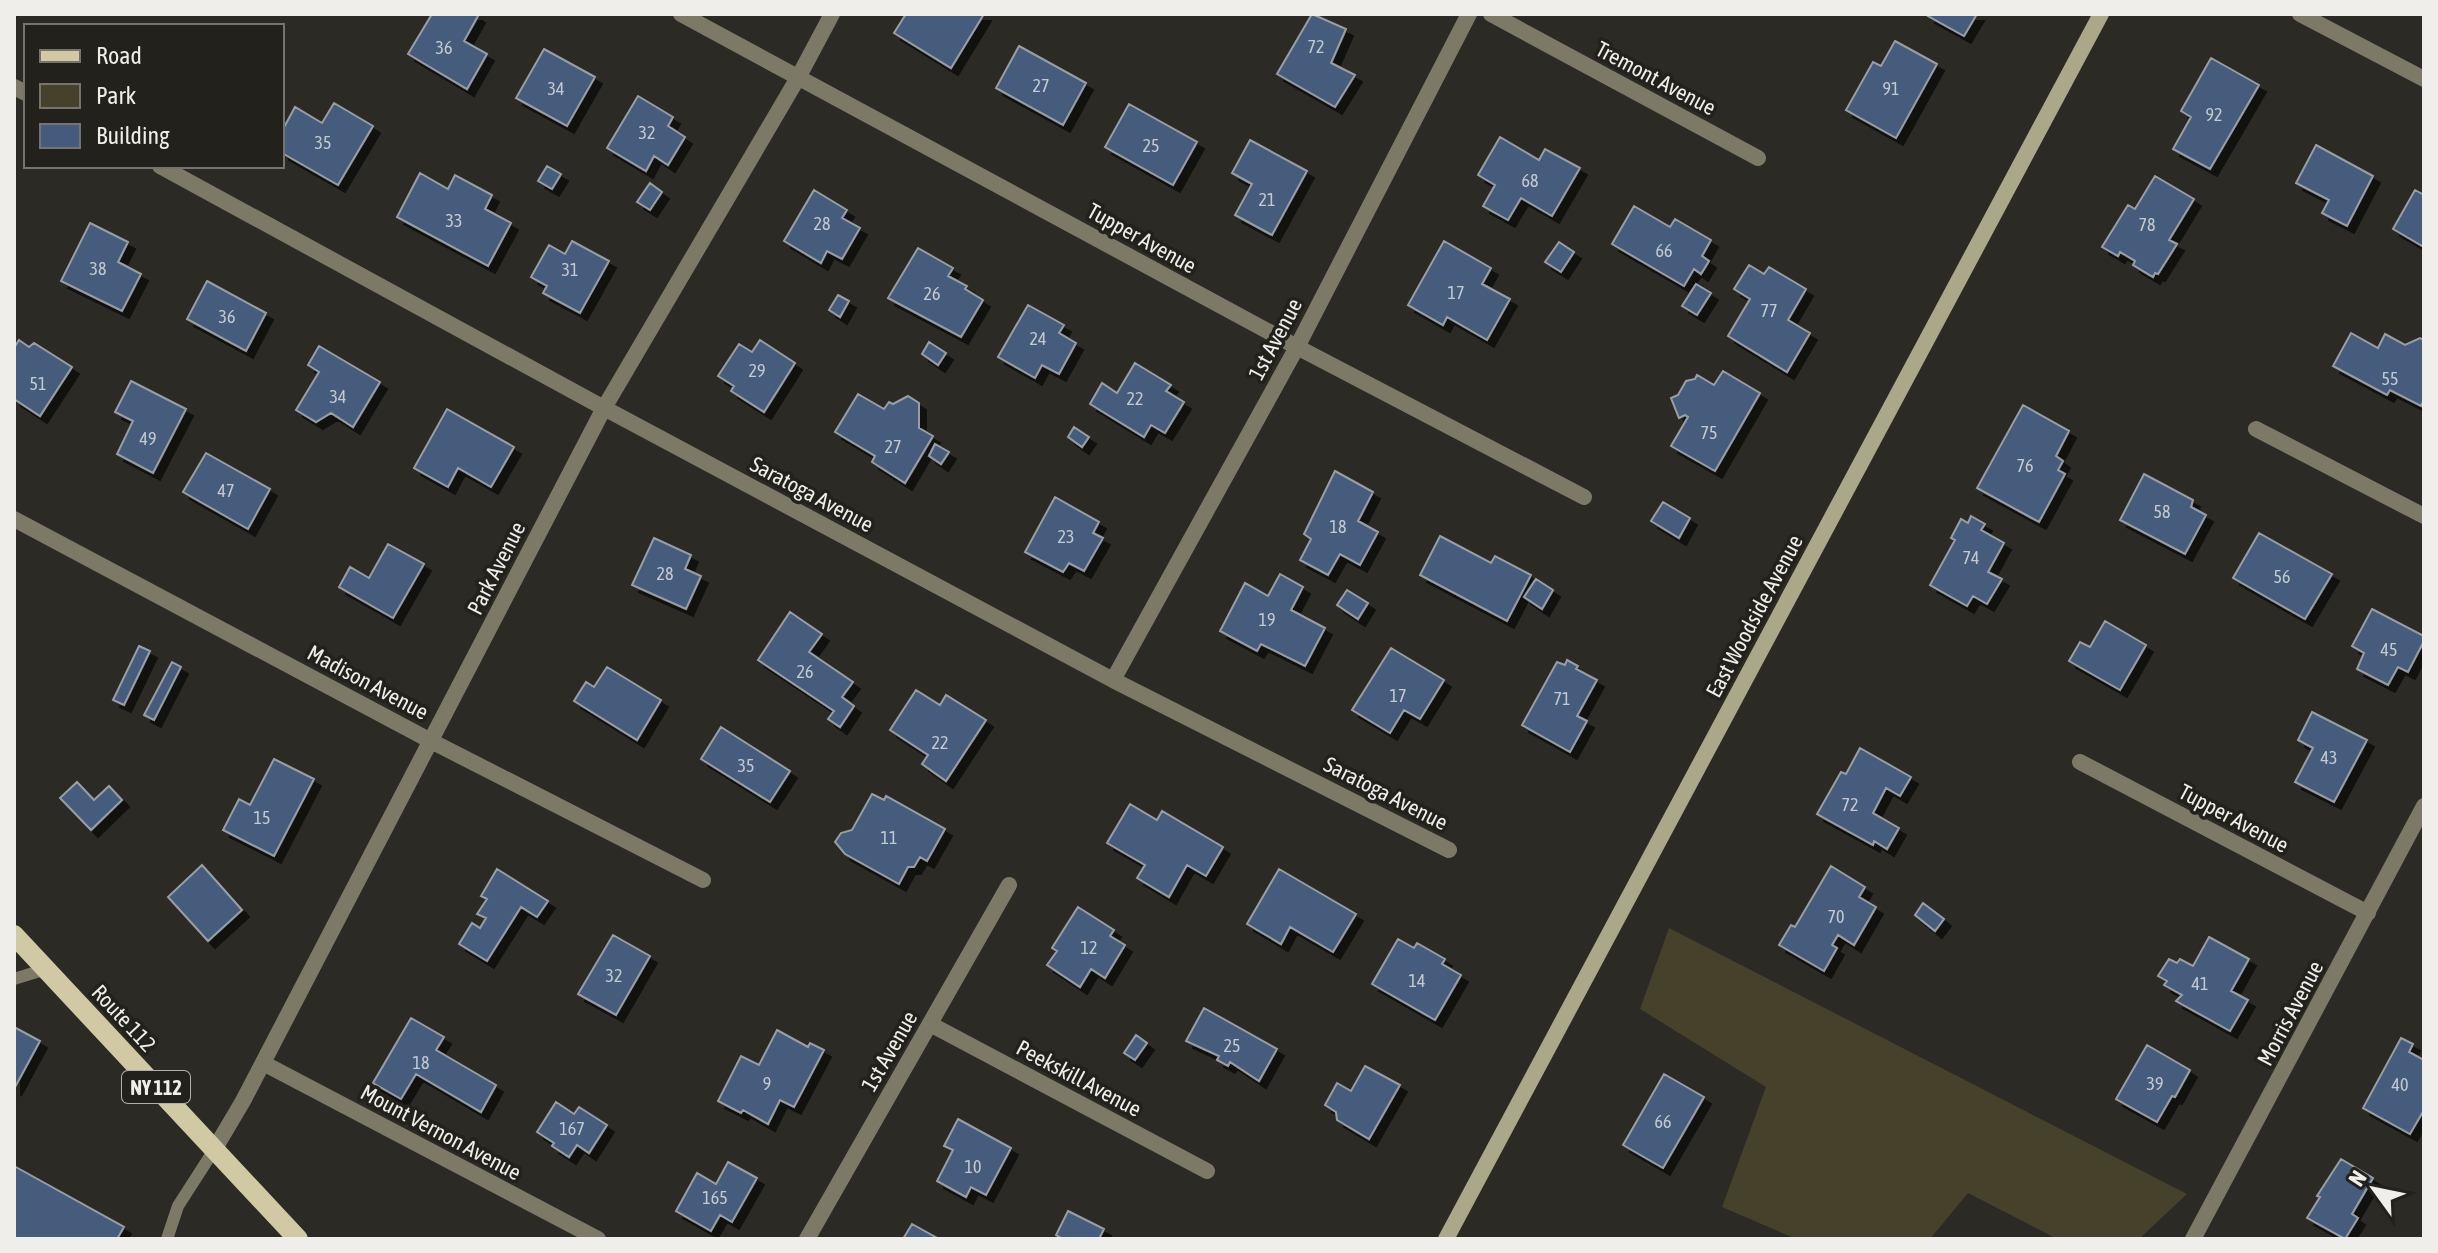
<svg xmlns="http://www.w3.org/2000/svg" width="2438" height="1253" font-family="'Asap Condensed',sans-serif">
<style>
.green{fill:#45412a}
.building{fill:#455b7d;stroke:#999ea4;stroke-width:2;filter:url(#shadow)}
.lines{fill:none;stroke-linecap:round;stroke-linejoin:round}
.lane{stroke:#7c7a67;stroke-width:12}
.street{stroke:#7c7a67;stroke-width:16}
.secondary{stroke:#aba789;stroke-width:16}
.primary{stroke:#d0c9a3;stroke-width:20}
.labels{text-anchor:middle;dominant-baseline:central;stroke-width:7;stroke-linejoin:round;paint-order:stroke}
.number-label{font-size:18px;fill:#c4c9cf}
.shield{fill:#22211b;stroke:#b2b0ac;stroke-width:2}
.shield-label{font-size:20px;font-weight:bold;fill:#efeeea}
.street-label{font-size:22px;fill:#efeeea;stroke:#22211b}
</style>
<defs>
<filter id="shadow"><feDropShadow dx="7" dy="7" stdDeviation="0" flood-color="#0009"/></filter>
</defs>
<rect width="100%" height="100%" fill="#2b2a24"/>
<path class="green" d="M 1669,928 L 2187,1194 L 2139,1239 L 2057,1239 L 1968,1193 L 1930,1239 L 1796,1239 L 1722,1207 L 1766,1087 L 1640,1009 Z"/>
<path class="building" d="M 432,14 L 475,14 L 478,16 L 464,41 L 487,54 L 467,89 L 408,54 Z
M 906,14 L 984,14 L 951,68 L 894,33 Z
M 1312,14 L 1346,29 L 1331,63 L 1355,75 L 1335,107 L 1277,74 Z
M 1929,14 L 1977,14 L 1964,36 L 1928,16 Z
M 1895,41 L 1937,64 L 1896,138 L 1846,110 L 1873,62 L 1881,66 Z
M 1019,46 L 1086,83 L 1063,125 L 996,88 Z
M 544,49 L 595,77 L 567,126 L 516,98 Z
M 2211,58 L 2259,85 L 2210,169 L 2173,149 L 2191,117 L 2181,111 Z
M 638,96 L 673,117 L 668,126 L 685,137 L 668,165 L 654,156 L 646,171 L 607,148 Z
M 334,103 L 373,126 L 338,185 L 282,153 L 282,131 L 295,107 L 322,123 Z
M 1129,104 L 1197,142 L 1173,185 L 1105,147 Z
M 1500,137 L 1539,160 L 1545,149 L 1580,168 L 1552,216 L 1521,198 L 1508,220 L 1483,206 L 1495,185 L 1478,175 Z
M 1250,140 L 1307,171 L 1272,235 L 1235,215 L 1252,184 L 1232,173 Z
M 2316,145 L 2373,176 L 2347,226 L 2322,213 L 2329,200 L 2296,183 Z
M 547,166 L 561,174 L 552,189 L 538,181 Z
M 420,173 L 448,189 L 455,175 L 492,195 L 485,209 L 511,223 L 488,266 L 397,217 Z
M 2155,176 L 2194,199 L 2169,240 L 2177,244 L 2158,274 L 2155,273 L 2153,277 L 2133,265 L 2135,261 L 2120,252 L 2118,256 L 2102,247 L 2128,205 L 2135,209 Z
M 650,183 L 662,192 L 650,210 L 637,202 Z
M 814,190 L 847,210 L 842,218 L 860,228 L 842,259 L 827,251 L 821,263 L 784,241 Z
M 2415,190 L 2424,195 L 2424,247 L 2393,229 Z
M 1634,206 L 1670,227 L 1675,219 L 1711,240 L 1702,256 L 1709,261 L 1701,274 L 1694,269 L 1684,286 L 1612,244 Z
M 90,223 L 128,242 L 118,262 L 141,274 L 122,311 L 61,281 Z
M 572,241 L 609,261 L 580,313 L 543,293 L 547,286 L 531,277 L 549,245 L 565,254 Z
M 1444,241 L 1491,268 L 1482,284 L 1510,299 L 1487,340 L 1447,317 L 1443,325 L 1408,305 Z
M 1559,242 L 1574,252 L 1561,272 L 1545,262 Z
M 918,248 L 953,268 L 948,276 L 967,286 L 965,289 L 983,300 L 961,337 L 888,298 Z
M 1749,265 L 1764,274 L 1769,267 L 1806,289 L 1788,320 L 1810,333 L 1787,372 L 1728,336 L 1750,299 L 1734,289 Z
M 207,281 L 266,313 L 246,351 L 187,319 Z
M 1696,284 L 1711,293 L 1697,315 L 1682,306 Z
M 838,295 L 849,301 L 840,317 L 829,310 Z
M 1028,305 L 1064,325 L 1059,333 L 1076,343 L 1059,374 L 1042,365 L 1035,378 L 998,357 Z
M 2351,333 L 2378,348 L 2385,334 L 2405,345 L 2420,338 L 2424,340 L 2424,400 L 2421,406 L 2390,390 L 2387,395 L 2333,366 Z
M 19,340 L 29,347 L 34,343 L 72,367 L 40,416 L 14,399 L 14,348 Z
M 760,340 L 795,363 L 764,412 L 731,391 L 734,386 L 718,376 L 739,344 L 752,352 Z
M 929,342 L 946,353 L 938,365 L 922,354 Z
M 319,346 L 380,382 L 353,427 L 331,413 L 316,422 L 296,410 L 319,372 L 308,365 Z
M 1135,363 L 1171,385 L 1166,391 L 1184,402 L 1165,433 L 1151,425 L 1144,437 L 1090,404 L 1102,383 L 1117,393 Z
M 1723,371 L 1760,393 L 1715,471 L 1671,446 L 1688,417 L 1685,415 L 1679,418 L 1671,398 L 1678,395 L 1686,381 L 1695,379 L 1697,375 L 1714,385 Z
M 131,381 L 186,409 L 153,473 L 117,454 L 133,421 L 115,412 Z
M 858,394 L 884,409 L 889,402 L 893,404 L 908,396 L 919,403 L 919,428 L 933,436 L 905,483 L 872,462 L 875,456 L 835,432 Z
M 2023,405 L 2069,431 L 2056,456 L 2063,461 L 2058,470 L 2065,474 L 2039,522 L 1977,488 Z
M 447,409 L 514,447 L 491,487 L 458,468 L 448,487 L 414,468 Z
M 1074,427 L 1089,437 L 1082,447 L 1068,437 Z
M 935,444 L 949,452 L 941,464 L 929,456 Z
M 206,453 L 270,489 L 248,529 L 183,492 Z
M 1335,471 L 1373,492 L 1358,521 L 1378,532 L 1360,565 L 1340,554 L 1328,575 L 1300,560 L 1311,539 L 1304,534 Z
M 2144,474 L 2193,500 L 2191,507 L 2206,515 L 2185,554 L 2120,520 Z
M 1055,497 L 1099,522 L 1093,533 L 1103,538 L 1084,571 L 1069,563 L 1063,572 L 1025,552 Z
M 1663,502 L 1690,518 L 1679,538 L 1651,521 Z
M 1971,516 L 1985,524 L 1981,530 L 2004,543 L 1988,572 L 2002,579 L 1987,604 L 1973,596 L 1967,606 L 1930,585 L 1955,540 L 1951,538 L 1961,519 L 1968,523 Z
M 2259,533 L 2332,574 L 2305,619 L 2233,578 Z
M 1440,536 L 1491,563 L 1495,556 L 1531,575 L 1507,621 L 1420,575 Z
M 654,538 L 691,555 L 685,569 L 701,576 L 686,609 L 632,585 Z
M 388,544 L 424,564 L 393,618 L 339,587 L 350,567 L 369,578 Z
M 1280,574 L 1303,587 L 1291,610 L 1325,628 L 1305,666 L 1261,644 L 1257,651 L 1220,631 L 1245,583 L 1268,596 Z
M 1536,579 L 1553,590 L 1542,609 L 1524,597 Z
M 1347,590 L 1368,603 L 1358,619 L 1337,605 Z
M 2372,609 L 2424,636 L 2424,641 L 2408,672 L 2398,667 L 2388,685 L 2357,669 L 2364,653 L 2352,646 Z
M 790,612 L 822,634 L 809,652 L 853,682 L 842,697 L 854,706 L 840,727 L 828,719 L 834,711 L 758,660 Z
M 2105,621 L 2146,645 L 2120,690 L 2069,661 L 2080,642 L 2090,647 Z
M 139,646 L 150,651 L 124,705 L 113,700 Z
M 1391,648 L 1444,680 L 1420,719 L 1404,710 L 1390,733 L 1352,710 Z
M 1567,660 L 1578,666 L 1576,669 L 1597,680 L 1577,716 L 1587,721 L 1570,752 L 1522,725 L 1557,662 L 1565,665 Z
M 172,662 L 181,667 L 154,720 L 144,715 Z
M 607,667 L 661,700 L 637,740 L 574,701 L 586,682 L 594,687 Z
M 916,690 L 940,705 L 946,695 L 986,720 L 946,781 L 922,764 L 928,755 L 890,730 Z
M 2312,712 L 2367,740 L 2334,802 L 2295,782 L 2313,748 L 2298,740 Z
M 721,727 L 790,771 L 770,802 L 701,759 Z
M 1860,748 L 1911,777 L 1900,796 L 1886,788 L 1873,813 L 1899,828 L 1887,849 L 1874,841 L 1873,845 L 1817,814 L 1841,772 L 1846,774 Z
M 274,759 L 314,779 L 274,856 L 223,830 L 239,799 L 250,805 Z
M 77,782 L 94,800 L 109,786 L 122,800 L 91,830 L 60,798 Z
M 872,794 L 884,800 L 886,796 L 945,829 L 927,861 L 920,857 L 914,867 L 908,867 L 899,884 L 845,854 L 835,842 L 841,833 L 852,830 Z
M 1130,804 L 1157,820 L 1162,811 L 1223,847 L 1206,876 L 1187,865 L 1169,897 L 1137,878 L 1145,865 L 1107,843 Z
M 202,865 L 242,910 L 208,941 L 168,897 Z
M 1831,866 L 1865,887 L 1859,897 L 1876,907 L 1854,945 L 1838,935 L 1832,945 L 1837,948 L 1824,971 L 1779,945 L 1791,925 L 1795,927 Z
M 497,869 L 548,901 L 537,917 L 521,907 L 487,961 L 459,944 L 472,923 L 480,928 L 486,918 L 477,914 L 487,899 L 481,896 Z
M 1279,869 L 1356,914 L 1333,952 L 1290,927 L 1281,944 L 1247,924 Z
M 1923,903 L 1944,919 L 1935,931 L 1915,915 Z
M 1078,907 L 1114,930 L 1110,936 L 1125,945 L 1105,978 L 1091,969 L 1080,987 L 1047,965 L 1057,951 L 1052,948 Z
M 613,935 L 650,956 L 616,1015 L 578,994 Z
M 2209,937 L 2249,959 L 2231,991 L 2248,1000 L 2230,1031 L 2176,1001 L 2182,995 L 2164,985 L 2167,981 L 2158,976 L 2169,959 L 2177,963 L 2180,959 L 2193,966 Z
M 1398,939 L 1414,948 L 1417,943 L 1445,959 L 1442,964 L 1461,975 L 1435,1020 L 1372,984 Z
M 1204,1008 L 1277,1049 L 1259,1081 L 1230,1062 L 1228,1066 L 1217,1060 L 1219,1056 L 1186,1041 Z
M 411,1018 L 444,1037 L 436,1050 L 496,1085 L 481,1112 L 416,1074 L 401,1099 L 373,1083 Z
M 14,1027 L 40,1041 L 14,1089 Z
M 777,1030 L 808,1047 L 810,1043 L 824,1050 L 794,1107 L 780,1100 L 768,1124 L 743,1110 L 741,1113 L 718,1101 L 741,1056 L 759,1065 Z
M 1136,1035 L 1147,1043 L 1135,1060 L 1124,1053 Z
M 2401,1038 L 2413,1044 L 2409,1052 L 2424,1060 L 2424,1110 L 2410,1134 L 2363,1108 Z
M 2147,1045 L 2190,1070 L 2175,1097 L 2172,1096 L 2157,1122 L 2116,1099 Z
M 1365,1066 L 1400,1085 L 1369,1139 L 1337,1120 L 1336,1112 L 1325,1105 L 1337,1083 L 1351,1091 Z
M 1664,1074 L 1704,1097 L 1663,1168 L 1623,1145 Z
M 556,1102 L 574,1114 L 579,1107 L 607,1125 L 589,1153 L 577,1145 L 569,1157 L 552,1146 L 554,1143 L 537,1132 Z
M 958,1119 L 1011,1148 L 986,1195 L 971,1187 L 966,1197 L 937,1181 L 953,1150 L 944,1146 Z
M 2341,1159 L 2373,1178 L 2352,1214 L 2358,1218 L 2345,1239 L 2307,1218 L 2320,1197 L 2317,1196 Z
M 728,1162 L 757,1178 L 732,1222 L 720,1215 L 711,1231 L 676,1211 L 697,1173 L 716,1184 Z
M 14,1166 L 124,1227 L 117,1239 L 14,1239 Z
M 1068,1211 L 1104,1229 L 1099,1239 L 1063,1239 L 1056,1235 Z
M 912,1224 L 939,1239 L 903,1239 Z"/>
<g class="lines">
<path class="lane" d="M 14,979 L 46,969
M 167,1239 L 178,1206 L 214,1150"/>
<path class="street" d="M 681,14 L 1297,347 L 1584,497
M 1491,14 L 1758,158
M 2300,14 L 2424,79
M 14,87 L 26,93
M 160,166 L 604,408 L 1113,680 L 1449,850
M 2256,429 L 2424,516
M 14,519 L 431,741 L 703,880
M 1113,680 L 1297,347 L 1469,14
M 2080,762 L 2368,913
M 930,1024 L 1207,1171
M 263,1063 L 598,1239
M 214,1150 L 243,1101 L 604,408 L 799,76 L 832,14
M 807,1239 L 1009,885
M 2193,1239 L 2424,806"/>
<path class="secondary" d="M 1446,1239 L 2101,14"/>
<path class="primary" d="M 14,935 L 298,1239"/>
</g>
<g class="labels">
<g class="number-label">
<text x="1316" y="46">72</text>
<text x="444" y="47">36</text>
<text x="1041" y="85">27</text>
<text x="556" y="88">34</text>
<text x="1891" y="88">91</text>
<text x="2214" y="114">92</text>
<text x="647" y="132">32</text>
<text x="323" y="142">35</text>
<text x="1151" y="145">25</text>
<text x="1530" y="180">68</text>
<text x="1267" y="199">21</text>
<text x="454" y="220">33</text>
<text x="822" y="223">28</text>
<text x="2147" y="224">78</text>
<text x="1664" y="250">66</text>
<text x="98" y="268">38</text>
<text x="570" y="269">31</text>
<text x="1456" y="292">17</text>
<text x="932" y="293">26</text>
<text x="1769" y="310">77</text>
<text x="227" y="316">36</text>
<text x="1038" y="338">24</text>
<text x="757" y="370">29</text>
<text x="2390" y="378">55</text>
<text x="38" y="383">51</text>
<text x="338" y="396">34</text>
<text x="1135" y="398">22</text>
<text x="1709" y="432">75</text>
<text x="148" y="438">49</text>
<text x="893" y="446">27</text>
<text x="2025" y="465">76</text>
<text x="226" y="490">47</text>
<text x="2162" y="511">58</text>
<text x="1338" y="526">18</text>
<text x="1066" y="536">23</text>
<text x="1971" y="557">74</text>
<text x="665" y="573">28</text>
<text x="2282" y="576">56</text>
<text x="1267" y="619">19</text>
<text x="2389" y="649">45</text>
<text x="805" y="671">26</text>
<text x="1398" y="695">17</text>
<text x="1562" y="698">71</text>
<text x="940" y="742">22</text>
<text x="2329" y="757">43</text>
<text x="746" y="765">35</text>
<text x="1850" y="804">72</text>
<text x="262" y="817">15</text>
<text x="889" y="837">11</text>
<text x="1836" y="916">70</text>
<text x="1089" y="947">12</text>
<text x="614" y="975">32</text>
<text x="1417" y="980">14</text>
<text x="2200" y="983">41</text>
<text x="1232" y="1045">25</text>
<text x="421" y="1062">18</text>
<text x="767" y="1083">9</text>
<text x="2155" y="1083">39</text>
<text x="2400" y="1084">40</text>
<text x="1663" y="1121">66</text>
<text x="572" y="1128">167</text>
<text x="973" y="1166">10</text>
<text x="715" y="1197">165</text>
</g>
<rect class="shield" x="122" y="1071" width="68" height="32" rx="6"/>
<g class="shield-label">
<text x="156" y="1087">NY 112</text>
</g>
<g class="street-label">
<text transform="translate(1656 78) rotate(28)">Tremont Avenue</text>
<text transform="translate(1142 238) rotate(29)">Tupper Avenue</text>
<text transform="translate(1275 339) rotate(-62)">1st Avenue</text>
<text transform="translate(812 494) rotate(28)">Saratoga Avenue</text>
<text transform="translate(496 568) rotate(-63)">Park Avenue</text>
<text transform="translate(1754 616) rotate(-62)">East Woodside Avenue</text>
<text transform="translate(368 682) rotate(28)">Madison Avenue</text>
<text transform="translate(1386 793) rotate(27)">Saratoga Avenue</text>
<text transform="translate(2234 818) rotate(28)">Tupper Avenue</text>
<text transform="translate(2290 1013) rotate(-62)">Morris Avenue</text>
<text transform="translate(124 1018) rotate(47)">Route 112</text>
<text transform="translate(889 1051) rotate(-60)">1st Avenue</text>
<text transform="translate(1079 1078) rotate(28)">Peekskill Avenue</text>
<text transform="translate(441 1132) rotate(28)">Mount Vernon Avenue</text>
</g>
</g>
<rect width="2438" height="1253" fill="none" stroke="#efeeea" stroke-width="32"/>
<rect x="24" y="24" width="260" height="144" fill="#22211b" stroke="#74736e" stroke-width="2"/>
<rect x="40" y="50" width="40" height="12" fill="#d0c9a3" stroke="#74736e" stroke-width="2"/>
<text x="96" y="64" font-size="24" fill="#efeeea">Road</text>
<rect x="40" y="84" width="40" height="24" fill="#45412a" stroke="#74736e" stroke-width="2"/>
<text x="96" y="104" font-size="24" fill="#efeeea">Park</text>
<rect x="40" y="124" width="40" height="24" fill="#455b7d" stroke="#74736e" stroke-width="2"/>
<text x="96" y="144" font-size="24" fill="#efeeea">Building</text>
<g transform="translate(2374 1189) rotate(303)" stroke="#22211b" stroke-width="6" paint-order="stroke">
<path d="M0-6L14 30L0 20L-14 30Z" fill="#efeeea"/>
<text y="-12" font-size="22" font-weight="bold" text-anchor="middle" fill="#efeeea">N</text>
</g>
</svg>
